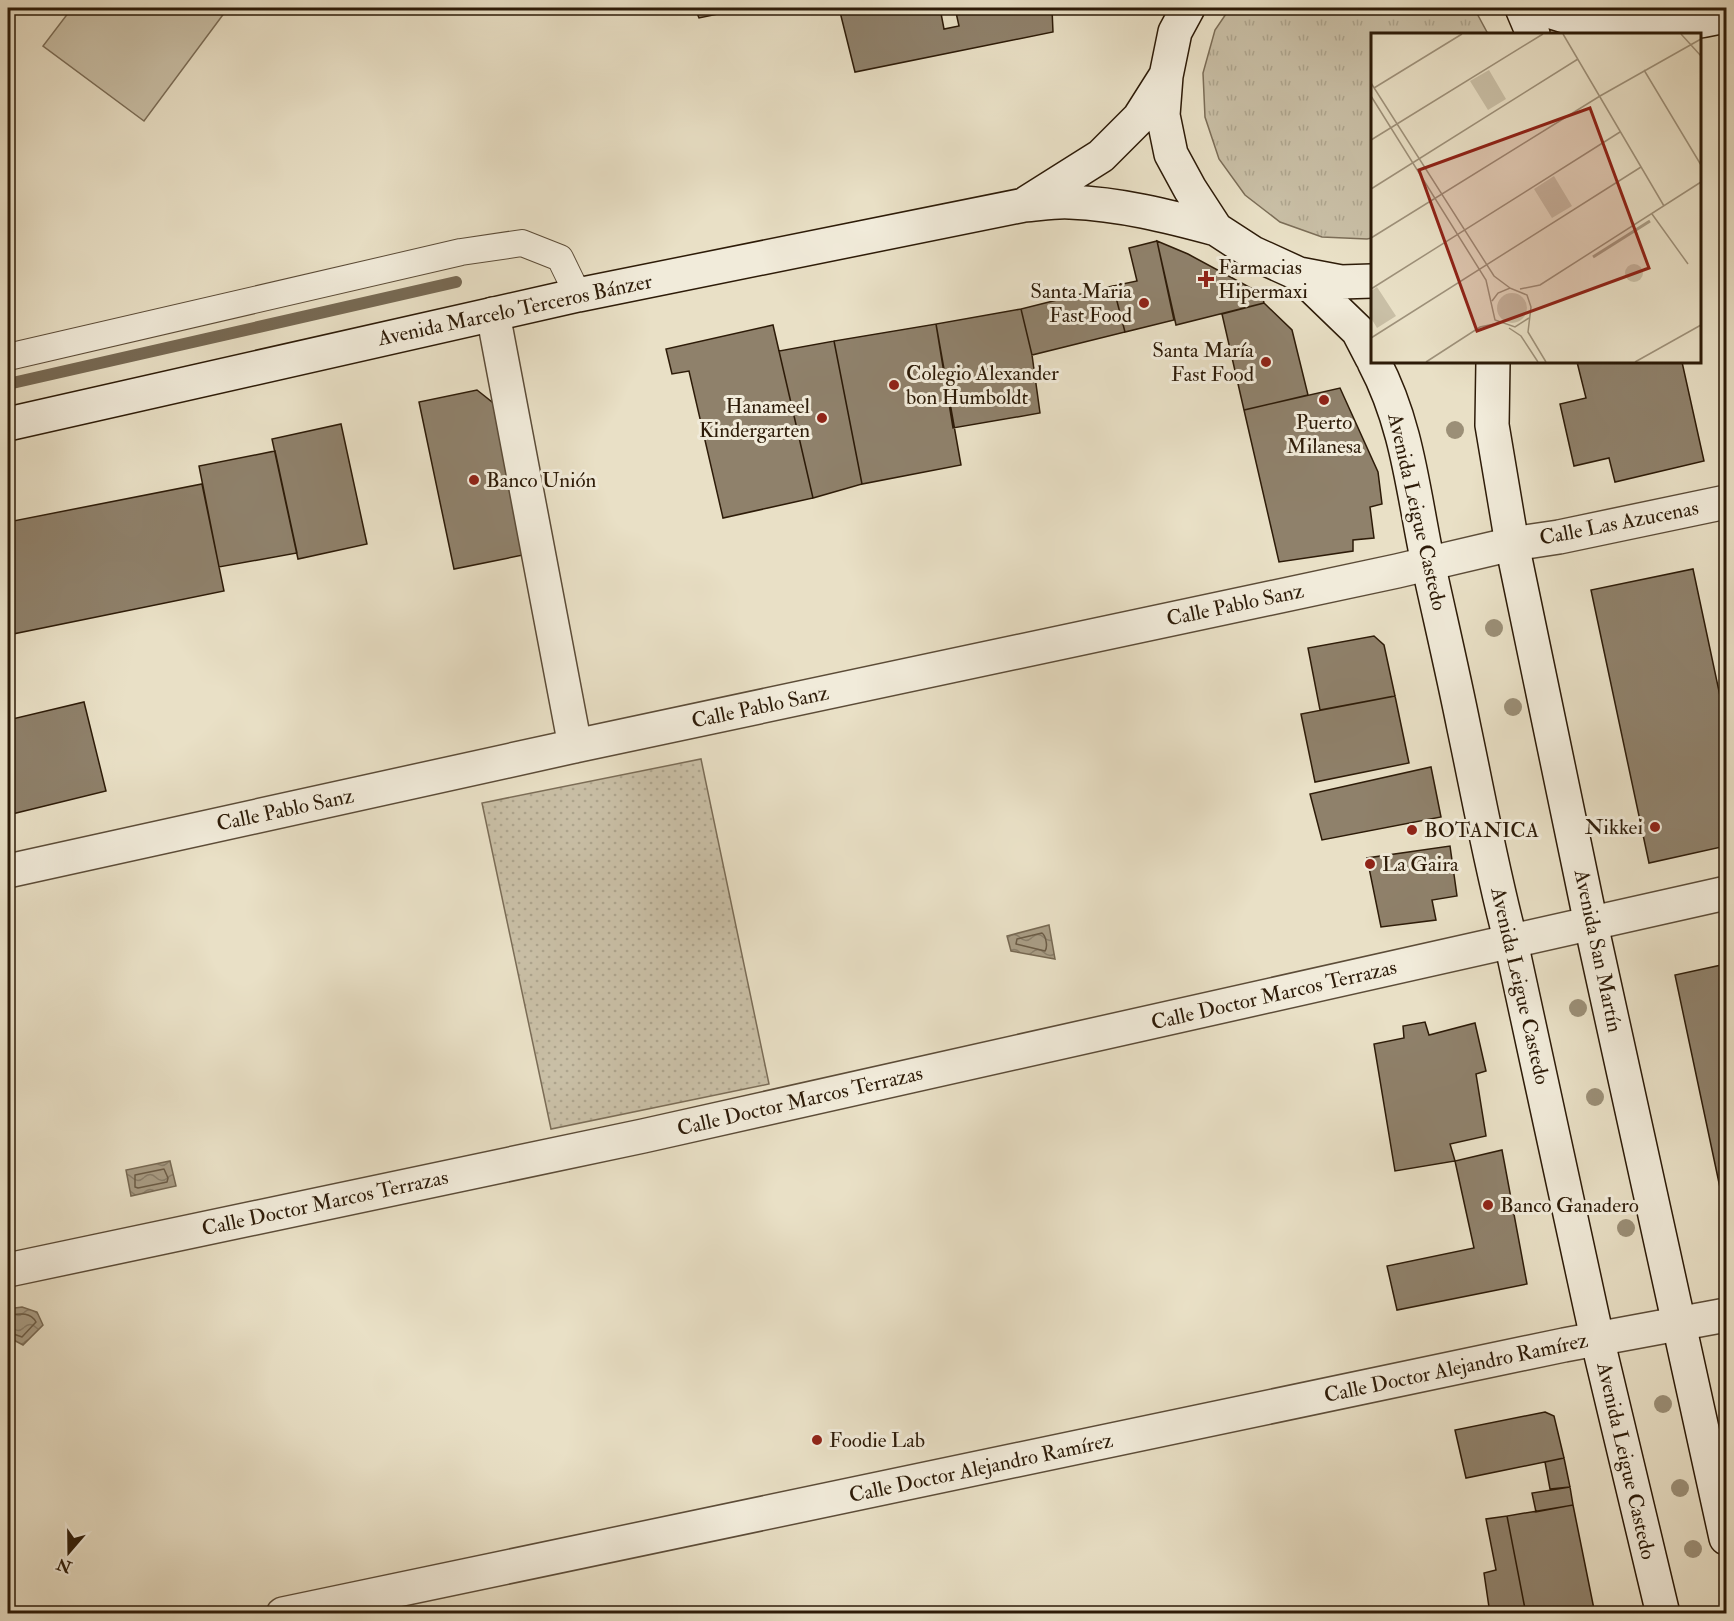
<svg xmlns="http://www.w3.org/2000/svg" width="1734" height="1621" font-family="'IM FELL Double Pica',serif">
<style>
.grass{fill:url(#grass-tufts);stroke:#7b6d57;stroke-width:1.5}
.park{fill:url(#park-dots);stroke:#7b6d57;stroke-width:1.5}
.pitch{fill:#c9bfa6;stroke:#7b6d57;stroke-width:1.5}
.water{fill:url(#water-waves);stroke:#776953;stroke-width:1.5}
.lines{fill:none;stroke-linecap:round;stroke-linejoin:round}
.shore{stroke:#6b5c46;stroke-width:1.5}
.stream{stroke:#776953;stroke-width:12}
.building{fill:#8f816b;stroke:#2d1b08;stroke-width:1.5}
.lane-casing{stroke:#5c4c38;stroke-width:28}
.street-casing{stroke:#5c4c38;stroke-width:36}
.secondary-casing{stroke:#2d1b08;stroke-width:36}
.lane{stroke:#f1ebda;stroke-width:26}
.street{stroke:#f1ebda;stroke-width:33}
.secondary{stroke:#f1ebda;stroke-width:33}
.tree{fill:#9b8f77}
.poi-dot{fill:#8f2418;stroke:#f1ebda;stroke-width:2}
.labels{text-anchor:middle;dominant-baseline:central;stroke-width:6;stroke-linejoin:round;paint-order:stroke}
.poi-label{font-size:21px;fill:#2d1b08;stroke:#f1ebda;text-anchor:start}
.street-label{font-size:21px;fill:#2d1b08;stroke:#f1ebda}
.inset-river{fill:none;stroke:#a99d85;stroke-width:3}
.inset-road{fill:none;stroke:#9e917a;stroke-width:1.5}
.view{fill:#8f2418;fill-opacity:0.15;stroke:#8f2418;stroke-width:3}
.inset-edge{fill:none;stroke:#2d1b08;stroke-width:3}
</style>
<defs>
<pattern id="grass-tufts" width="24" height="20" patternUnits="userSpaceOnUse" patternTransform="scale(1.5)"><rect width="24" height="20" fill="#c9bfa6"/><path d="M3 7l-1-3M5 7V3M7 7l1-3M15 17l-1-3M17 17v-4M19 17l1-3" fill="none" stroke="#ada48d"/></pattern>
<pattern id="park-dots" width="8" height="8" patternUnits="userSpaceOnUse" patternTransform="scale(1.5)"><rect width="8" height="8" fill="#c9bfa6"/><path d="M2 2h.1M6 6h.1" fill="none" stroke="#ada48d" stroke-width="1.8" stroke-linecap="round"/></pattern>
<pattern id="water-waves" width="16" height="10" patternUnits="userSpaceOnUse" patternTransform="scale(1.5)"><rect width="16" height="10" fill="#a99d85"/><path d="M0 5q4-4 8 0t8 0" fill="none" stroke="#8a7f6b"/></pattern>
</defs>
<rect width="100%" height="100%" fill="#e9e0c6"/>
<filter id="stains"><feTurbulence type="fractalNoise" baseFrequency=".00333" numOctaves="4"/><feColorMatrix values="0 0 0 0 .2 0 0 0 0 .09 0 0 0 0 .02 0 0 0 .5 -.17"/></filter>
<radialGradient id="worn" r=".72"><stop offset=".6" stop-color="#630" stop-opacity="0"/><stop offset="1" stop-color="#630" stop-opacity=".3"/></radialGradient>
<path class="grass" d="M 1230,8 L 1474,8 L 1488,34 L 1372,34 L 1372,238 L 1367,239 L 1322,237 L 1280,222 L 1245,195 L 1219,159 L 1205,117 L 1203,73 L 1215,30 Z"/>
<path class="park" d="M 701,759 L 769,1084 L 551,1129 L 482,803 Z"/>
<path class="pitch" d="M 72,8 L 228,8 L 144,121 L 43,46 Z"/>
<path class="water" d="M 1049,925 L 1055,959 L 1011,951 L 1007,936 Z
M 170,1161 L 176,1186 L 131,1196 L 126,1170 Z
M 22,1307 L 37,1312 L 43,1325 L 23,1345 L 8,1337 L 8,1309 Z"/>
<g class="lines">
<path class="shore" d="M 1042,933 C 1046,936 1048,947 1045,951 L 1016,944 L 1017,939 Z
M 164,1169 L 168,1178 L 167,1182 L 138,1188 L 135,1187 L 135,1175 Z
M 8,1315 C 18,1314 30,1311 36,1322 L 22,1337 L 8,1332"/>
<path class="stream" d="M 8,384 L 456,282"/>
</g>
<path class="building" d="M 499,8 L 566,8 L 551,13 Z
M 695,8 L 747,8 L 699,18 Z
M 839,8 L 940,8 L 944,29 L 959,26 L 955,8 L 1059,8 L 1052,9 L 1053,32 L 855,72 Z
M 1157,241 L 1174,320 L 1125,332 L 1113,286 L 1137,281 L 1129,248 Z
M 1157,241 L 1188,254 L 1262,294 L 1264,303 L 1176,325 Z
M 1113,286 L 1125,332 L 1032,355 L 1021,309 Z
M 1264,303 L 1292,330 L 1308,395 L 1244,410 L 1222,314 Z
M 1021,309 L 1032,355 L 1040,413 L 953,428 L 936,324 Z
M 936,324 L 961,465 L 862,484 L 834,341 Z
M 773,325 L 813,498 L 723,518 L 689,371 L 672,374 L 666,349 Z
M 834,341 L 862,484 L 813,498 L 779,351 Z
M 1577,362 L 1682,362 L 1704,461 L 1615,482 L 1609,458 L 1574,466 L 1560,404 L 1586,398 Z
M 1340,388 L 1378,472 L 1382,504 L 1370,507 L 1374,538 L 1353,540 L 1353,551 L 1279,562 L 1244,410 Z
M 477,390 L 497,406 L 528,554 L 454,569 L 419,402 Z
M 341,424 L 367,544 L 298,559 L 272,439 Z
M 275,451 L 297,553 L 219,567 L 199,466 Z
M 202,484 L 224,591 L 8,635 L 8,522 Z
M 1693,569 L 1726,724 L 1726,846 L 1649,863 L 1591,590 Z
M 1374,636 L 1384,645 L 1395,696 L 1320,710 L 1308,648 Z
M 1395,696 L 1409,763 L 1315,782 L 1301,714 Z
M 84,702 L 106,791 L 8,815 L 8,720 Z
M 1431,767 L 1441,817 L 1322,840 L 1310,794 Z
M 1450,846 L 1457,896 L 1432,900 L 1436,920 L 1381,927 L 1367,858 Z
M 1726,964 L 1726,1216 L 1675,975 Z
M 1425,1022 L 1429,1035 L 1475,1023 L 1486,1071 L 1476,1074 L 1486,1136 L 1450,1144 L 1455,1161 L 1395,1171 L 1374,1044 L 1404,1038 L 1403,1026 Z
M 1502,1150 L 1527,1284 L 1397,1310 L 1387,1266 L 1474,1248 L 1455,1161 Z
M 1545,1412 L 1554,1416 L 1564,1458 L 1466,1478 L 1455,1430 Z
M 1564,1458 L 1570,1487 L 1550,1489 L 1545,1462 Z
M 1570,1487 L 1573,1505 L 1536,1512 L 1532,1493 Z
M 1573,1505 L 1595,1614 L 1526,1614 L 1507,1516 Z
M 1507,1516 L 1526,1614 L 1490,1614 L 1484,1573 L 1496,1570 L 1486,1519 Z"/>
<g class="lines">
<g class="lane-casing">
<path id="lane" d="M 8,357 L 461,252 L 522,243 L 560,258 L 578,295"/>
</g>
<g class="street-casing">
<path id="street" d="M 493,314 L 575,746
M 8,871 L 575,746 L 1397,571 L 1512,544 L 1559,537 L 1726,502
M 8,1270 L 643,1136 L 1726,893
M 283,1614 L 1564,1345 L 1726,1315"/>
</g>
<g class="secondary-casing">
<path id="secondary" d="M 1188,8 L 1175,32 L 1166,76 L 1163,115 L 1171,154 L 1190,189 L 1216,229 L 1253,253 L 1299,274 L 1341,282 L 1372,281
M 1522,8 L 1533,34
M 1541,8 C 1601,32 1664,30 1726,16
M 1028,202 L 1101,156 L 1139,118 L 1165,77
M 1299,274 L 1358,331 L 1372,358
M 1374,362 C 1408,426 1413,493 1428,563 C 1440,618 1453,673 1464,728 C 1479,799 1492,871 1511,942 L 1597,1338 L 1663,1614
M 1493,362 L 1492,425 L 1512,544 L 1591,924 L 1726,1538
M 8,424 L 578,295 L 1024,205 C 1039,204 1055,201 1070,202 C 1120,204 1168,216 1216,229"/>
</g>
<use href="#lane" class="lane"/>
<use href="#street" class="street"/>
<use href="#secondary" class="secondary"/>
</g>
<g class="tree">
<circle cx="1455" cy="430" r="9"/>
<circle cx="1494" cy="628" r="9"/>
<circle cx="1513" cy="707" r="9"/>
<circle cx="1578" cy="1008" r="9"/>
<circle cx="1595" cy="1097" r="9"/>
<circle cx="1626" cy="1228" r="9"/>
<circle cx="1663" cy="1404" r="9"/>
<circle cx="1680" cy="1488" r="9"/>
<circle cx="1693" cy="1549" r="9"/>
</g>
<g class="poi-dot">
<path d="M1203 270h6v6h6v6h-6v6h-6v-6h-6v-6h6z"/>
<circle cx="1144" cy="303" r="6"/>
<circle cx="1266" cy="362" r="6"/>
<circle cx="894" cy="385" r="6"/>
<circle cx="1324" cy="400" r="6"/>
<circle cx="822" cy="418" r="6"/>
<circle cx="474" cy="480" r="6"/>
<circle cx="1655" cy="827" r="6"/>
<circle cx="1412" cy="830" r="6"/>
<circle cx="1370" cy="864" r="6"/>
<circle cx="1488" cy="1205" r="6"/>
<circle cx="817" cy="1440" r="6"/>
</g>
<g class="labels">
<g class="poi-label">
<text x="1218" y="267">Farmacias<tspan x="1218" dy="24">Hipermaxi</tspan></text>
<text x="1132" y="291" text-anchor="end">Santa Maria<tspan x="1132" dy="24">Fast Food</tspan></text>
<text x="1254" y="350" text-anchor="end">Santa María<tspan x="1254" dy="24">Fast Food</tspan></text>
<text x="906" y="373">Colegio Alexander<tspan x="906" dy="24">bon Humboldt</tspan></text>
<text x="810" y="406" text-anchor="end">Hanameel<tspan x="810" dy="24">Kindergarten</tspan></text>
<text x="1324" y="422" text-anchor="middle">Puerto<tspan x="1324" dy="24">Milanesa</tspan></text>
<text x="486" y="480">Banco Unión</text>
<text x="1643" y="827" text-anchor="end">Nikkei</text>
<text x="1424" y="830">BOTANICA</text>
<text x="1382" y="864">La Gaira</text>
<text x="1500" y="1205">Banco Ganadero</text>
<text x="829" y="1440">Foodie Lab</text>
</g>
<g class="street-label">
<text transform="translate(515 310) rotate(-12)">Avenida Marcelo Terceros Bánzer</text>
<text transform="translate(1417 512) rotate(77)">Avenida Leigue Castedo</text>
<text transform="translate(1619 523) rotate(-11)">Calle Las Azucenas</text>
<text transform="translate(1235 605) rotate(-12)">Calle Pablo Sanz</text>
<text transform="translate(760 707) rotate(-12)">Calle Pablo Sanz</text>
<text transform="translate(285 810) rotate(-12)">Calle Pablo Sanz</text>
<text transform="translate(1598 951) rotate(78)">Avenida San Martín</text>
<text transform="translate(1520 986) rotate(77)">Avenida Leigue Castedo</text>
<text transform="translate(1274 995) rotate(-13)">Calle Doctor Marcos Terrazas</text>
<text transform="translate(800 1101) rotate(-13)">Calle Doctor Marcos Terrazas</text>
<text transform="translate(325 1203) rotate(-12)">Calle Doctor Marcos Terrazas</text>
<text transform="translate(1456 1368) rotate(-12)">Calle Doctor Alejandro Ramírez</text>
<text transform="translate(1626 1461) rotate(77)">Avenida Leigue Castedo</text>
<text transform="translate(981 1468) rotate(-12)">Calle Doctor Alejandro Ramírez</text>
</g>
</g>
<g transform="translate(1371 33)">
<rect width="330" height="330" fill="#e9e0c6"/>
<path d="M126 275a15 15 0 1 1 30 0a15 15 0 1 1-30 0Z" fill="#c9bfa6"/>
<path d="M 118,37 L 135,66 L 117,77 L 99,48 ZM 183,143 L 201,173 L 181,185 L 163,156 ZM 6,254 L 25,283 L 6,295 L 0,285 L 0,258 Z" fill="#c9bfa6"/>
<path d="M254 240a9 9 0 1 1 18 0a9 9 0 1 1-18 0Z" fill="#c9bfa6"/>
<path class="inset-river" d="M 222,224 L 279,188"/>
<path class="inset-road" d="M 192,1 L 293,173M 310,1 L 330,23M 273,37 L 330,132M 0,50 L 123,243 L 139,255M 3,55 L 91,1M 0,63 L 115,247 L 124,287 L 144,294 L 158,285M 0,107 L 172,1M 0,156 L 207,26M 281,181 L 317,231M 0,205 L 229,63 L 330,6M 0,256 L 249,99M 149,256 L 169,252 L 330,149M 121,268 L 127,260 L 139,255 L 156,262 L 160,274 L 157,299 L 175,329M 138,295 L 150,303 L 167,329M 0,305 L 270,134M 55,329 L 109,294 L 128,290M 264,329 L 330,292"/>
<path class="view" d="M 219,75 L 278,235 L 106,298 L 48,137 Z"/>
<rect width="330" height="330" class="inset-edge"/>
</g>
<rect width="1734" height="1621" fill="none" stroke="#e9e0c6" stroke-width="30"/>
<rect x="9" y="9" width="1716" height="1603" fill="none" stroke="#2d1b08" stroke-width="3"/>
<rect x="15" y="15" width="1704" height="1591" fill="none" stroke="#2d1b08" stroke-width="1.5"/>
<g transform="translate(69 1552) rotate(200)" stroke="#f1ebda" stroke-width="4.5" paint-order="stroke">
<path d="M0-4.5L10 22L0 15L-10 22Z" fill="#2d1b08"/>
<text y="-9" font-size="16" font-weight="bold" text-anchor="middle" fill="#2d1b08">N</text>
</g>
<rect width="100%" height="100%" filter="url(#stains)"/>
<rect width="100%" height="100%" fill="url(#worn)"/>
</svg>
